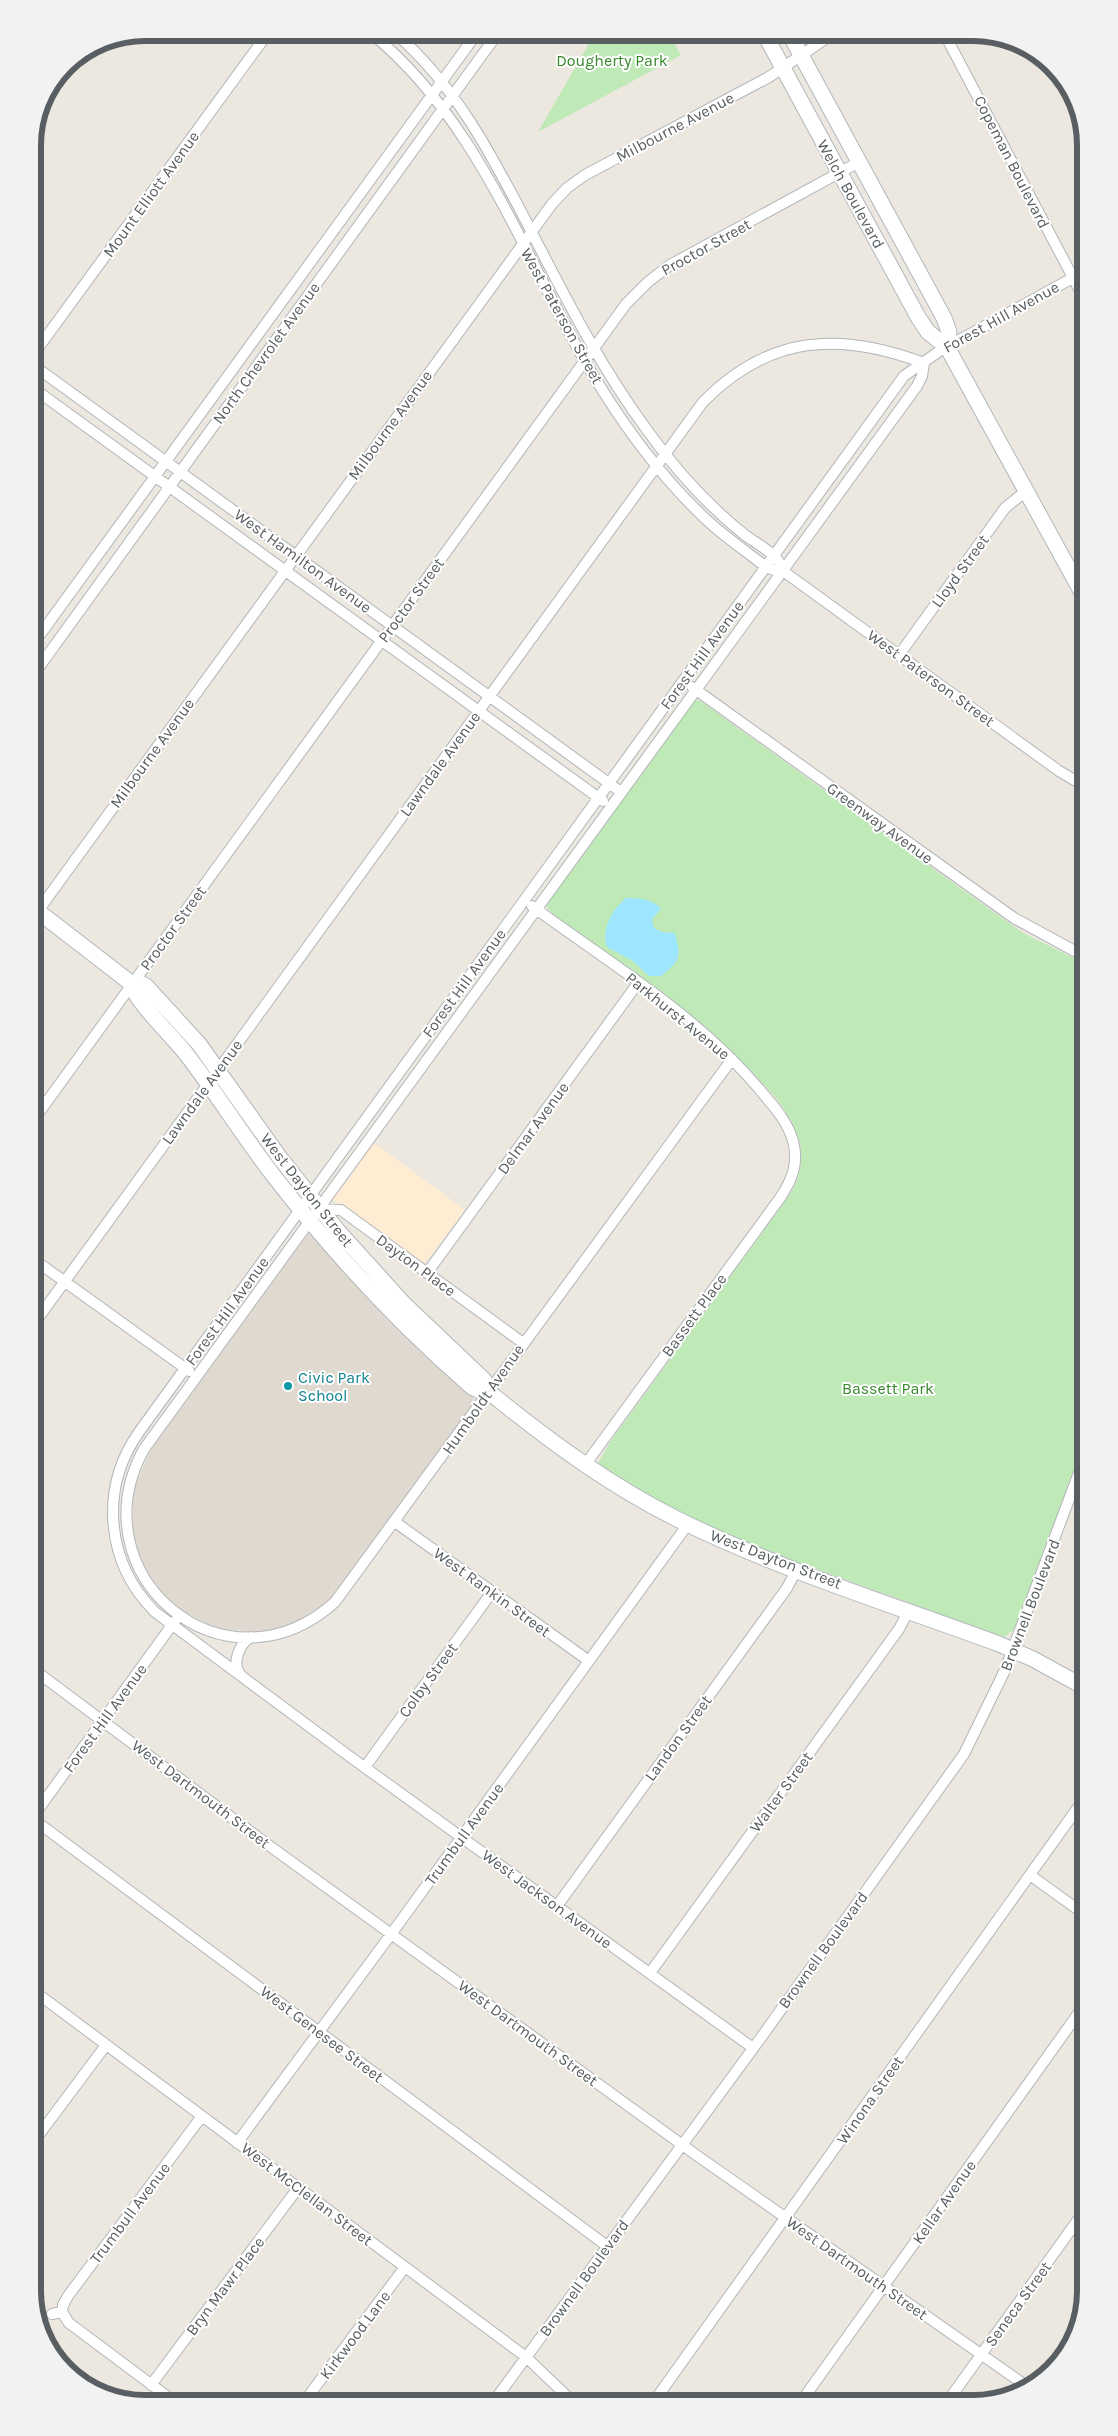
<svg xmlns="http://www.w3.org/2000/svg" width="1118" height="2436" font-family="Karla,sans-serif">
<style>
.commercial{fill:#ffedd3}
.education{fill:#e0d9d0}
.green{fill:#c0e9b8}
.water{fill:#9ee5ff}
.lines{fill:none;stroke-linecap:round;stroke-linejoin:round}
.street-casing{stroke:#b1b5b9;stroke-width:12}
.secondary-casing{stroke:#b1b7bc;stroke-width:17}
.street{stroke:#fff;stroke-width:10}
.secondary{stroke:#fff;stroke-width:15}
.culture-dot{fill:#0f9aa8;stroke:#fff;stroke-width:2}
.labels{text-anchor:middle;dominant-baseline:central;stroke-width:4;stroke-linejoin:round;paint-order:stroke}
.park-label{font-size:16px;fill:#37872b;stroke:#fff}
.street-label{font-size:16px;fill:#585e62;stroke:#fff}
.culture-label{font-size:16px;fill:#0d838f;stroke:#fff;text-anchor:start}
.rim{fill:none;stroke:#585e62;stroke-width:6}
</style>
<rect width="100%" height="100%" fill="#ede8df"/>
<path class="commercial" d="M 373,1142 L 465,1210 L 424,1264 L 332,1199 Z"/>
<path class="education" d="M 312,1233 L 472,1395 L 475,1402 L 337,1591 L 325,1604 L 301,1620 L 282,1627 L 257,1632 L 224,1629 L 210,1625 L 183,1611 L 162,1592 L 149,1575 L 140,1557 L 133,1535 L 133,1492 L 150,1451 L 308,1234 Z"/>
<path class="green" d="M 595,33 L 668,33 L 681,55 L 538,132 Z
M 699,700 L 1002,918 L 1025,934 L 1082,962 L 1083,1445 L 1015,1629 L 1004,1637 L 742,1542 L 666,1506 L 600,1467 L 598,1463 L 610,1442 L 790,1194 C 801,1177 804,1156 798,1136 C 790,1112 771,1092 754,1074 C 710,1029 661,993 610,956 C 595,945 556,922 547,907 L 549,900 L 690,706 L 694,701 Z"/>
<path class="water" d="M 626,898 C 639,898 652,898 661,909 L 652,919 L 654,928 L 662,932 L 675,933 C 681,957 681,960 661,976 L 649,976 L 633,961 L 607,947 C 601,929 612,910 626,898 Z"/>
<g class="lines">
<g class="street-casing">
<path id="street" d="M 371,33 C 480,122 523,257 593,375 C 625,428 664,481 710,523 C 728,539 747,552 766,567 L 774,570 L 783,571 L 1059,771 L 1081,784
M 395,33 C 455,85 490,152 526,221 C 563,293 599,365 647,430 C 675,469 707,505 745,535 C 757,544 780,555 783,571
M 944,33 L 1080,291
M 33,355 L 268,33
M 33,365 L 621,792
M 33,388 L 603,801
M 34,643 L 477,33
M 899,655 L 1005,508 L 1026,491
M 34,674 L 498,33
M 692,687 L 1014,918 L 1082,955
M 532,906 C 612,965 702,1018 765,1096 C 776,1109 788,1123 793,1141 C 799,1163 792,1180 780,1198 L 585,1465
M 35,915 L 552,204 L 567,188 L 585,175 L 769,77 L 834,33
M 732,1059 L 335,1602 C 225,1701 75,1575 144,1449 L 917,386 L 922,376 L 924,363
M 35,1118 L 626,304 L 648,282 L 670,265 L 859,162
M 317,1209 L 341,1210 L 523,1343
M 36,1261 L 189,1371
M 427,1273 L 638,983
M 36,1321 L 703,402 C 769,335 839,331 924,363
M 395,1522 L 589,1661
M 37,1672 L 271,1847 L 699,2157 L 1025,2385
M 241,1675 C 231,1664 239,1644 251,1637
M 365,1767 L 492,1592
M 37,1811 L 175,1621
M 37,1822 L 607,2246
M 1030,1875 L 1084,1914
M 557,1906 L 787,1588 L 797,1569
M 650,1973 L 899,1629 L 909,1610
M 38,1994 L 526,2357 L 571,2400
M 753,2048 L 349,1756 L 155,1612 C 106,1563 99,1489 139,1432 L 904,376 L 941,350 L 1080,274
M 38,2136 L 106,2045
M 237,2143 L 400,1922 L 688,1524
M 62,2312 L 63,2305 L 68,2296 L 202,2116
M 52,2314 L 62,2312 L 69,2323 L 176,2403
M 151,2385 L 298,2188
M 950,2398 L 1085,2210
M 803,2399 L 1085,2004
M 655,2400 L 1084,1799
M 494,2401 L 760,2039 L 964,1754 L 1005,1670 L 1083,1462
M 304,2402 L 405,2267"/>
</g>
<g class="secondary-casing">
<path id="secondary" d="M 764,33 L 918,317 L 928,332 L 947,347 L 1081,591
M 789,33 L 944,318 L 949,332 L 947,347
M 35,909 L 132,984 C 132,998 176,1040 187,1055 C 217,1094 243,1136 273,1175 C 332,1251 399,1324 472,1387 L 484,1393 L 489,1392 C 548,1440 609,1485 677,1519 C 780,1570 891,1604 999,1644 L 1033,1659 L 1084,1687
M 132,984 L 140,983 L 146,986 L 199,1044 L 280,1158 L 338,1231 L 404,1304 L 484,1380 L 489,1392"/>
</g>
<use href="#street" class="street"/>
<use href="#secondary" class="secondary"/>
</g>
<circle class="culture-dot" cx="288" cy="1386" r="5"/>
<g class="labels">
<g class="park-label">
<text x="612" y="60">Dougherty Park</text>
<text x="888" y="1388">Bassett Park</text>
</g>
<g class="street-label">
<text transform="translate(675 127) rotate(-28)">Milbourne Avenue</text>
<text transform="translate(1012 162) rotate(63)">Copeman Boulevard</text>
<text transform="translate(151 194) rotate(-54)">Mount Elliott Avenue</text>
<text transform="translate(851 194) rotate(61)">Welch Boulevard</text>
<text transform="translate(706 247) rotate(-29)">Proctor Street</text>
<text transform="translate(562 316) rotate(61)">West Paterson Street</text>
<text transform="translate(1001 317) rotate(-29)">Forest Hill Avenue</text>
<text transform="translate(266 353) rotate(-54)">North Chevrolet Avenue</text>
<text transform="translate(390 425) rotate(-54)">Milbourne Avenue</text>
<text transform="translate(303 561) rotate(36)">West Hamilton Avenue</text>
<text transform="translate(960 571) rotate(-54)">Lloyd Street</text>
<text transform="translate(411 600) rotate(-54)">Proctor Street</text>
<text transform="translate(702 655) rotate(-54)">Forest Hill Avenue</text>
<text transform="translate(931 678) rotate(36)">West Paterson Street</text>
<text transform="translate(152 753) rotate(-54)">Milbourne Avenue</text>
<text transform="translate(440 764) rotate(-54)">Lawndale Avenue</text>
<text transform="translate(880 823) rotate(36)">Greenway Avenue</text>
<text transform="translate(173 928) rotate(-54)">Proctor Street</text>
<text transform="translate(464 983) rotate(-54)">Forest Hill Avenue</text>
<text transform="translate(678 1016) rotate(39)">Parkhurst Avenue</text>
<text transform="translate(202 1092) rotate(-54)">Lawndale Avenue</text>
<text transform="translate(533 1128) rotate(-54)">Delmar Avenue</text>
<text transform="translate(307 1190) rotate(52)">West Dayton Street</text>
<text transform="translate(416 1265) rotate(36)">Dayton Place</text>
<text transform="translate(227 1311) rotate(-54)">Forest Hill Avenue</text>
<text transform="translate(694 1315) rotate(-54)">Bassett Place</text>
<text transform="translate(483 1399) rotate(-55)">Humboldt Avenue</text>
<text transform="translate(776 1559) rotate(21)">West Dayton Street</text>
<text transform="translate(492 1592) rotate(36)">West Rankin Street</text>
<text transform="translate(1030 1605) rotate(-69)">Brownell Boulevard</text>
<text transform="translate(428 1680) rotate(-54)">Colby Street</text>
<text transform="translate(105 1718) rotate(-54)">Forest Hill Avenue</text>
<text transform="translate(678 1738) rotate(-54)">Landon Street</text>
<text transform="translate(781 1792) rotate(-54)">Walter Street</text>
<text transform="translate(201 1794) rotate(37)">West Dartmouth Street</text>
<text transform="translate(464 1834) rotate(-54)">Trumbull Avenue</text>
<text transform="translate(547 1899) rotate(36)">West Jackson Avenue</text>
<text transform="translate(823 1950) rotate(-54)">Brownell Boulevard</text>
<text transform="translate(528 2033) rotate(36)">West Dartmouth Street</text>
<text transform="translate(322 2034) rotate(37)">West Genesee Street</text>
<text transform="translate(870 2100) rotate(-55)">Winona Street</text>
<text transform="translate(307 2194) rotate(37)">West McClellan Street</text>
<text transform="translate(944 2202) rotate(-55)">Kellar Avenue</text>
<text transform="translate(130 2213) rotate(-53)">Trumbull Avenue</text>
<text transform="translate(857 2268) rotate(35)">West Dartmouth Street</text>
<text transform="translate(584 2278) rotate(-54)">Brownell Boulevard</text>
<text transform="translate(225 2286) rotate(-53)">Bryn Mawr Place</text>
<text transform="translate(1018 2304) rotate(-54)">Seneca Street</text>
<text transform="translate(355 2335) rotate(-53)">Kirkwood Lane</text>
</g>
<g class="culture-label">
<text x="298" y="1377">Civic Park<tspan x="298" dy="18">School</tspan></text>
</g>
</g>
<path d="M0 0H1118V2436H0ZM145 41H973A104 104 0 0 1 1077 145V2291A104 104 0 0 1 973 2395H145A104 104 0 0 1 41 2291V145A104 104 0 0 1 145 41Z" fill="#f2f2f2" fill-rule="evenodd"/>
<path class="rim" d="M145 41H973A104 104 0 0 1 1077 145V2291A104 104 0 0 1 973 2395H145A104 104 0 0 1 41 2291V145A104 104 0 0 1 145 41Z"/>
</svg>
